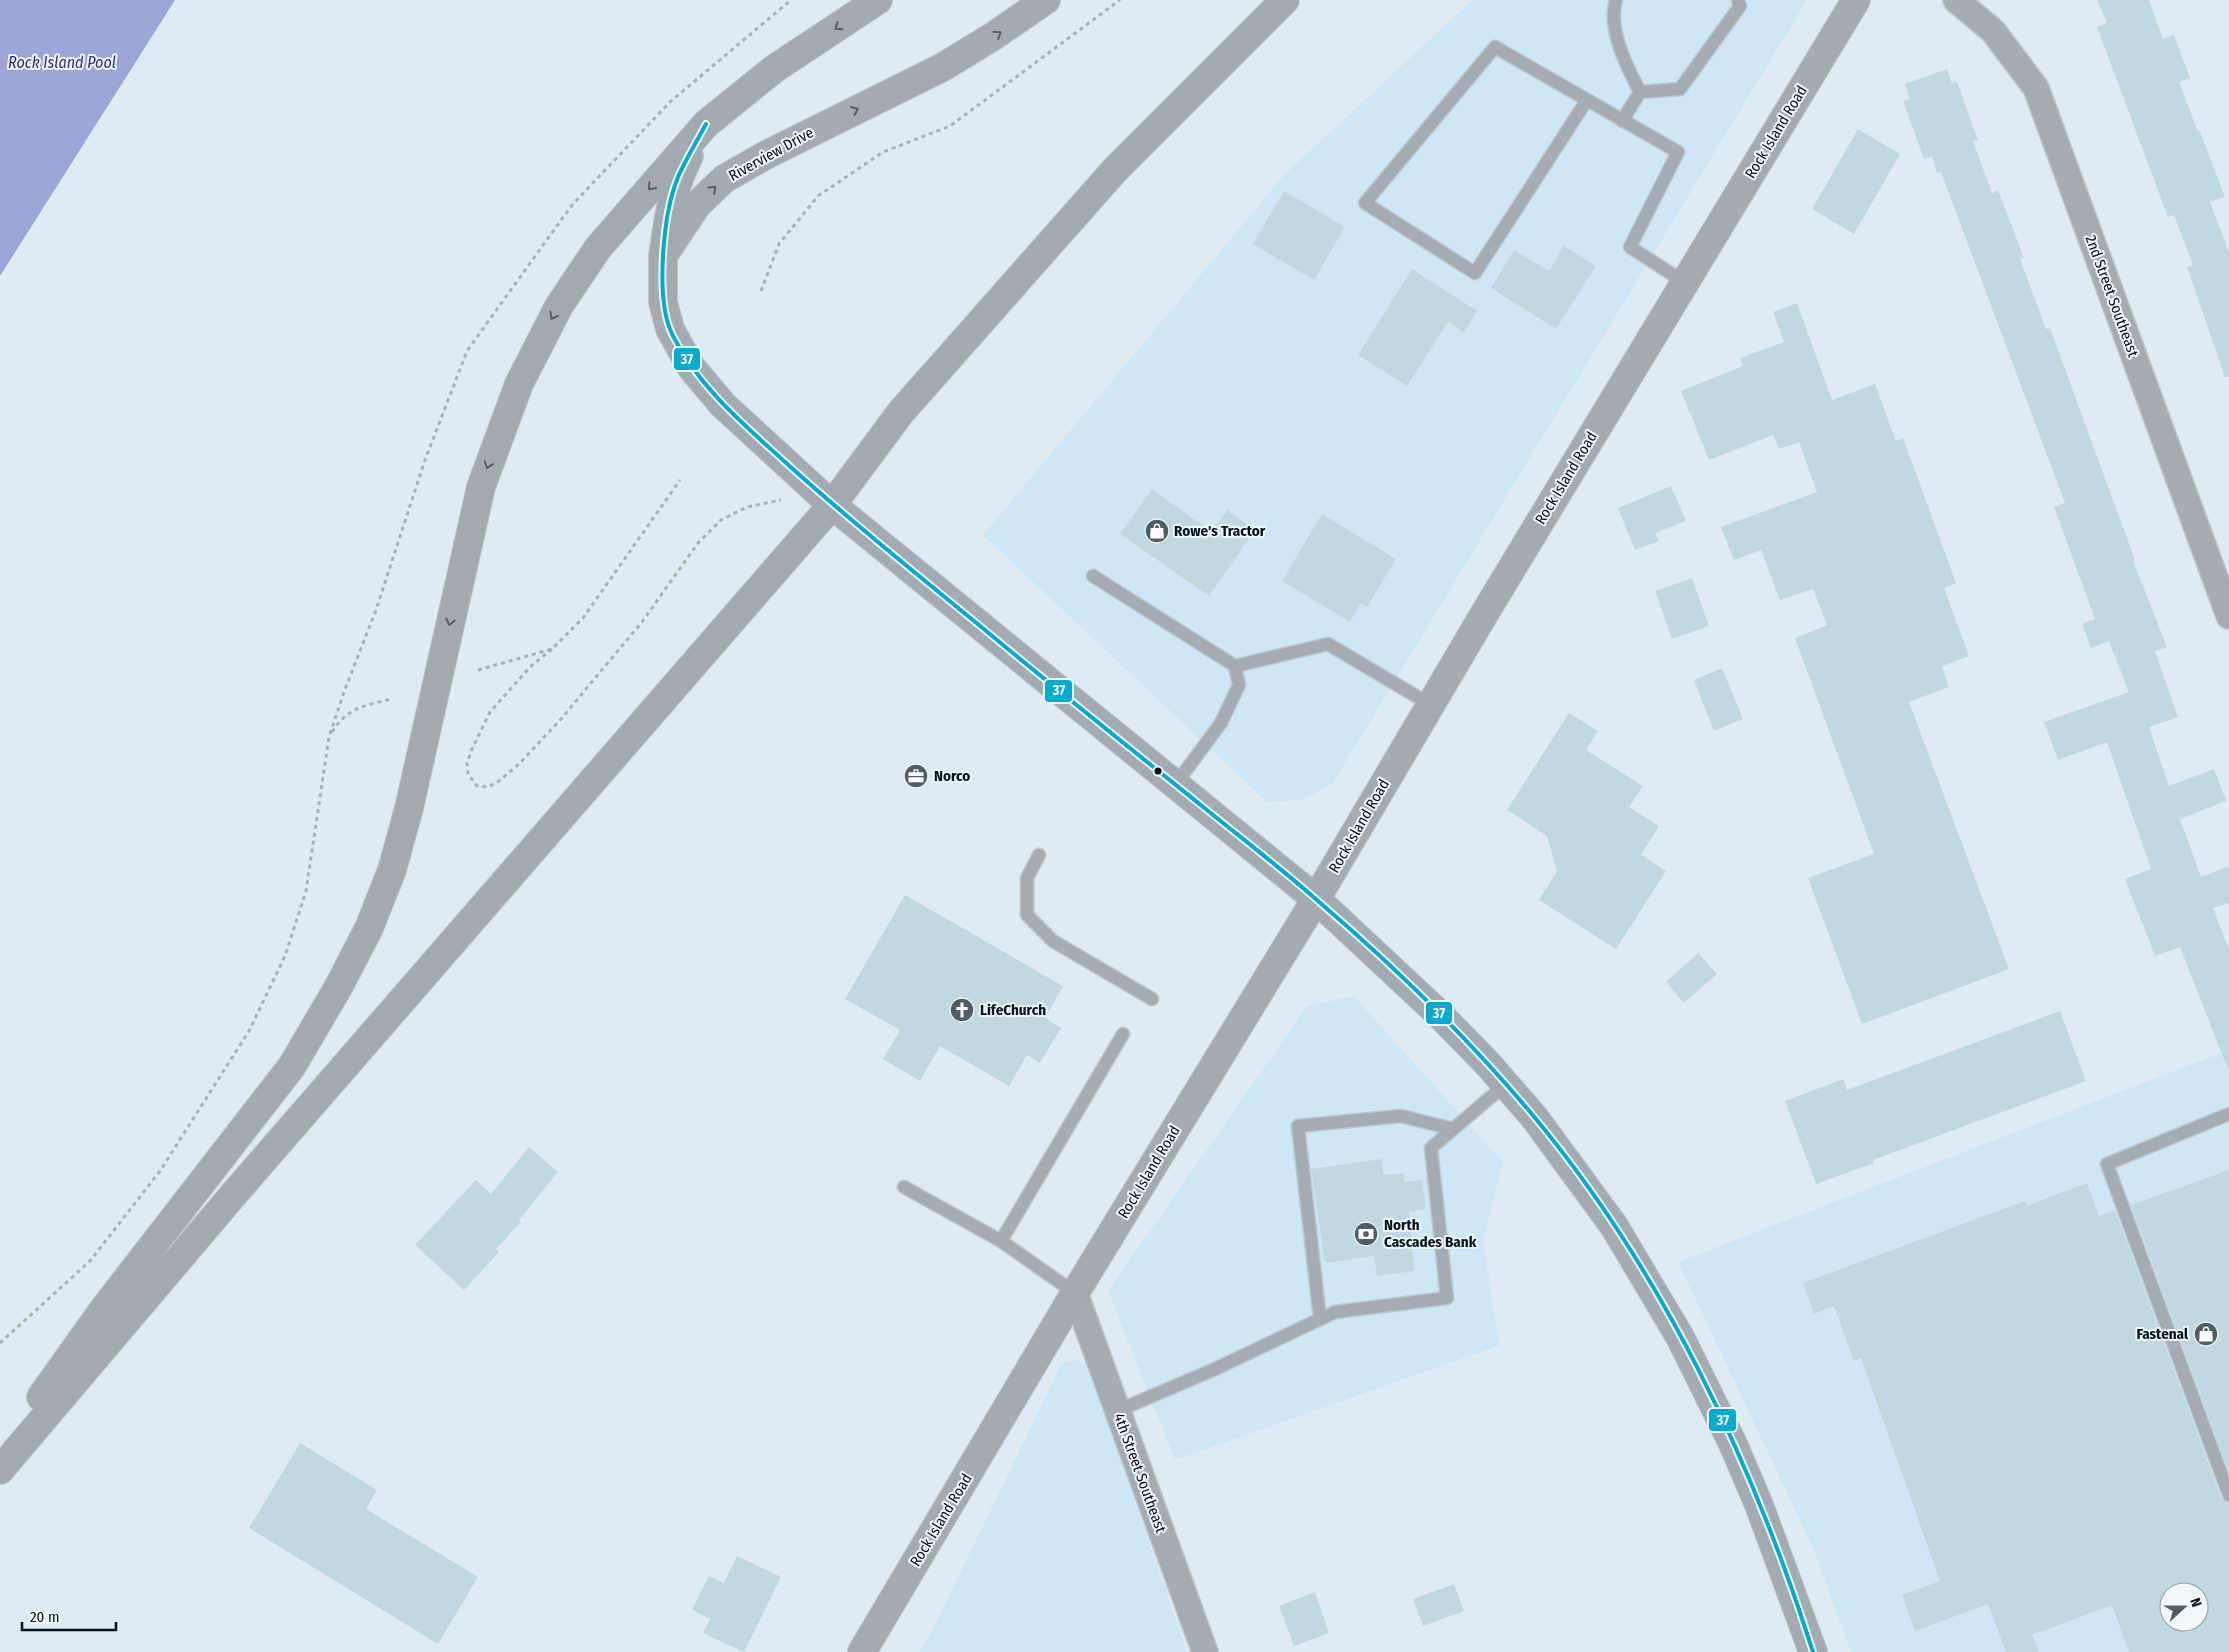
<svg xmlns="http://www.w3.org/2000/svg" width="2229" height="1652" font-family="'Fira Sans Condensed',sans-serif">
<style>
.built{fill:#cee7f6;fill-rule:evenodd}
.water{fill:#9aa6d8}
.building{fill:#c0d9e1;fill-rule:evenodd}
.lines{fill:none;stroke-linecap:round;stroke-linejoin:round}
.lane-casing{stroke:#bec7ce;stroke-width:15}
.street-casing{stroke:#bec7ce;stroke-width:28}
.secondary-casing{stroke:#bec7ce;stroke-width:30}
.highway-casing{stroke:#bec7ce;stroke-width:30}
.path{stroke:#a8afb5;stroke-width:3;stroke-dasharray:4 4;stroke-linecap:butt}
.lane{stroke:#a5abb2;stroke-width:12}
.street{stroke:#a5abb2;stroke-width:25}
.secondary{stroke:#a4aab2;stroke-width:28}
.highway{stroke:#a1aab0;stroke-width:28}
.bus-1-casing{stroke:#f0f8fc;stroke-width:8}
.bus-1{stroke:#00a9ce;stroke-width:4}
.oneway{stroke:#525e64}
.oneway2{stroke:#545e66}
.bus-dot{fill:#041119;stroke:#f0f8fc;stroke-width:2}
.labels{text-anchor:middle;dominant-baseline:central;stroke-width:4;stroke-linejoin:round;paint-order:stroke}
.street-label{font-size:15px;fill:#041119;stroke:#f0f8fc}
.poi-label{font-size:15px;font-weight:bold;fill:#041119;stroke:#f0f8fc;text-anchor:start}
.water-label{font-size:16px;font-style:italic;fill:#2b2c7d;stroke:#f0f8fc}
.line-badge{stroke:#f0f8fc;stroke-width:2}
.badge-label{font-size:14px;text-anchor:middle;font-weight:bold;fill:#fff}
</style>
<rect width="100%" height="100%" fill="#dfebf3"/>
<path class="built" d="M 1472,0 L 1807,0 L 1333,783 L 1303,800 L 1267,802 L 983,535 L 1284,175 Z
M 1354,996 L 1503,1162 L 1483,1241 L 1500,1345 L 1175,1460 L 1108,1291 L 1307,1006 Z
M 2229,1050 L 2229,1652 L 1851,1652 L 1813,1548 L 1678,1262 ZM 2169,1592 L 2199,1592 L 2199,1622 L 2169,1622 Z
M 1077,1360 L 1088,1368 L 1091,1375 L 1187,1652 L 919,1652 L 932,1631 L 1060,1367 L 1067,1361 Z"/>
<path class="water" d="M 0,0 L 175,0 L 0,276 Z"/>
<path class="building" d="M 2097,0 L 2149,0 L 2163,39 L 2174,35 L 2190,78 L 2179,82 L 2198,132 L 2200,131 L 2225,197 L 2210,202 L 2229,252 L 2229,377 L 2225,377 L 2187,267 L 2193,265 L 2174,215 L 2168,217 L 2097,27 L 2107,23 Z
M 1947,69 L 1952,83 L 1957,82 L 1978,140 L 1973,141 L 1992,193 L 1998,190 L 2024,258 L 2020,259 L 2046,329 L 2050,328 L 2135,560 L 2133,561 L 2167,647 L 2155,651 L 2178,717 L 2149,727 L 2169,786 L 2214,769 L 2226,801 L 2180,819 L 2201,877 L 2229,866 L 2229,903 L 2213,908 L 2229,949 L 2229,1066 L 2227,1067 L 2180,947 L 2155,956 L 2125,879 L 2151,869 L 2107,742 L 2058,760 L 2044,722 L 2129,692 L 2109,641 L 2091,648 L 2082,624 L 2095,619 L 2054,507 L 2065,503 L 1941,172 L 1937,173 L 1932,156 L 1924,159 L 1903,101 L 1910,99 L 1905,84 Z
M 1858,129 L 1900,154 L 1854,234 L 1812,209 Z
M 1284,191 L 1345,227 L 1314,280 L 1253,244 Z
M 1564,246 L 1596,266 L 1556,329 L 1491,288 L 1514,250 L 1549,271 Z
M 1412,269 L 1477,311 L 1464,332 L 1448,322 L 1407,386 L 1358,355 Z
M 1797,303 L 1832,400 L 1875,384 L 1896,441 L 1903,438 L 1956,583 L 1944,588 L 1969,656 L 1942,666 L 1949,687 L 1909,702 L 2009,969 L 1862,1024 L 1808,878 L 1874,854 L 1795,638 L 1827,625 L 1813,589 L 1780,600 L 1761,550 L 1734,560 L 1721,527 L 1817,492 L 1799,442 L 1779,449 L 1773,435 L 1709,460 L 1681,391 L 1743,366 L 1740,358 L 1784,342 L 1773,312 Z
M 1671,486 L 1686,521 L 1655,533 L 1659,541 L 1635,550 L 1618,508 Z
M 1152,489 L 1212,532 L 1227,510 L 1255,530 L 1209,596 L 1120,534 Z
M 1322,514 L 1396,559 L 1367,607 L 1361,603 L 1350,622 L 1282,581 Z
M 1692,578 L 1709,626 L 1672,639 L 1655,591 Z
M 1722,668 L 1743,719 L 1714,731 L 1694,680 Z
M 1569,713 L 1598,731 L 1586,750 L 1643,786 L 1629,807 L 1659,826 L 1641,855 L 1666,871 L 1616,949 L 1539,900 L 1557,871 L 1547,836 L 1507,810 Z
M 905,895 L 1063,986 L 1045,1018 L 1061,1028 L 1040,1063 L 1027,1055 L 1009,1086 L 940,1046 L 920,1081 L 883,1059 L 900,1030 L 845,999 Z
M 1698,953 L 1717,974 L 1684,1003 L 1666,982 Z
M 2060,1011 L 2086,1081 L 1873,1160 L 1874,1163 L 1816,1184 L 1785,1101 L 1843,1079 L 1847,1090 Z
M 529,1147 L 558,1172 L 519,1220 L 521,1222 L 496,1249 L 499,1252 L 464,1290 L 415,1245 L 476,1180 L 491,1194 Z
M 1381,1159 L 1384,1175 L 1403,1173 L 1405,1182 L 1422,1180 L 1426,1209 L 1409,1212 L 1414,1271 L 1377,1276 L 1374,1256 L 1325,1263 L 1311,1169 Z
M 2229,1170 L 2229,1472 L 2131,1205 Z
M 2087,1183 L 2099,1216 L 2115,1210 L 2221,1498 L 2229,1503 L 2229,1652 L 2129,1652 L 2112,1605 L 2032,1635 L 2039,1652 L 2006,1652 L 1988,1604 L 1915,1631 L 1902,1595 L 1940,1581 L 1861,1358 L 1854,1361 L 1834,1306 L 1814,1314 L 1803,1283 L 2025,1201 L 2027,1206 ZM 2169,1592 L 2199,1592 L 2199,1622 L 2169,1622 Z
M 300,1443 L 377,1490 L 366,1509 L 478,1577 L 438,1644 L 249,1528 Z
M 737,1556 L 781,1577 L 744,1652 L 703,1633 L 710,1619 L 692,1610 L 709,1576 L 724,1583 Z
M 1454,1584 L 1464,1611 L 1423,1626 L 1413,1599 Z
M 1315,1592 L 1329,1633 L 1294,1646 L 1279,1606 Z"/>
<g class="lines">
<g class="lane-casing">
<path id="lane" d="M 1616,0 C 1607,28 1627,67 1640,92
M 1640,92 L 1680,89 L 1740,6 L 1738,0
M 1587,100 L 1475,273 L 1365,203 L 1495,47 L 1678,152 L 1630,247 L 1684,282
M 1622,121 L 1640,92
M 1093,576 L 1235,666 L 1239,685 L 1221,723 L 1175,785
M 1235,666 L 1328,644 L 1431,705
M 1039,855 L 1027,878 L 1027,915 L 1053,941 L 1152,999
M 2229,1114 L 2107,1164 L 2229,1495
M 904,1187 L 1001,1241
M 1075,1293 L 1001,1241 L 1123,1034
M 1320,1319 L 1298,1126 L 1401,1116 L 1453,1129
M 1117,1411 L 1215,1369 L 1335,1312 L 1447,1298 L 1431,1148 L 1506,1084"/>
</g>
<g class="street-casing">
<path id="street" d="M 1956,0 L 1993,31 L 2036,88 L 2229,616
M 1075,1293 L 1205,1652"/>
</g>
<g class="secondary-casing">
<path id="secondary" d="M 1046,0 L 992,37 L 943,67 L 766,155 L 724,179 L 697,205 L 663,256 L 663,302 L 670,329 L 691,367 L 723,405 L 832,505 L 1316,899 L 1437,1012 L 1487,1063 L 1534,1117 L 1614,1226 L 1680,1337 L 1733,1444 L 1759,1505 L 1813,1652
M 862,1652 L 1075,1293 L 1316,899 L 1486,611 L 1856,0"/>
</g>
<g class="highway-casing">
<path id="highway" d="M 663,256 C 668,219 672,190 689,156
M 41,1397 L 103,1310 L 292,1066 L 339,986 L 369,928 L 392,870 L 409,808 L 481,487 L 519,384 L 559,306 L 598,248 L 706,124 L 774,69 L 878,0
M 0,1470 L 234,1194 L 832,505 L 901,412 L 1114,171 L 1285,0"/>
</g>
<path class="path" d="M 761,291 L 779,244 L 818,196 L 883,152 L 950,126 L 1120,0
M 552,649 L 530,667 L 490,712 L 472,749 L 467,763 L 468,774 L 477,786 L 488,787 L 499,781 L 519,764 L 561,719 L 642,622 L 698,543 L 721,520 L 747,507 L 781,500
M 478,670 L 552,649 L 583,618 L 680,480
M 332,732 C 348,707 364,706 391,699
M 0,1343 L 90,1261 L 160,1171 L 249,1031 L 285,956 L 306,891 L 329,737 L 344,692 L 376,610 L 425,460 L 467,351 L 572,205 L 670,102 L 791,0"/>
<use href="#lane" class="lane"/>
<use href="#street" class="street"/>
<use href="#secondary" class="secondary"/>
<use href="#highway" class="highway"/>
<g class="bus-1-casing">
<path id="bus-1" d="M 706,124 C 697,141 686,159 678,177 C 663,214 655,298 672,334 C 698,386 742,423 784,461 C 851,522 922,578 991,635 C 1061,693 1131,749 1202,806 C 1240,837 1281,868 1318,901 C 1394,966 1467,1037 1531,1113 C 1661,1268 1752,1460 1813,1652"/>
</g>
<use href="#bus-1" class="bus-1"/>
</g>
<defs><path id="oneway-chevron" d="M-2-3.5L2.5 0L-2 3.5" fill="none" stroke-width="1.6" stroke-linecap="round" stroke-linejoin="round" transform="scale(1.25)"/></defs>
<g class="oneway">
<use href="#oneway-chevron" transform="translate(838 27) rotate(146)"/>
<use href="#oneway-chevron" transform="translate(651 187) rotate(131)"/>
<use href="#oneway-chevron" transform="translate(553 316) rotate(119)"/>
<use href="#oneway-chevron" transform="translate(488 465) rotate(109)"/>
<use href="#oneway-chevron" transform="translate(450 622) rotate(103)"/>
</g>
<g class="oneway2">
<use href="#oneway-chevron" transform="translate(998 34) rotate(-34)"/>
<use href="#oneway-chevron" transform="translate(855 110) rotate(-25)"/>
<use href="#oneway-chevron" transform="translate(713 189) rotate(-43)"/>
</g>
<defs>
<g id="shop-disc" transform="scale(1.25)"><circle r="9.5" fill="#515d65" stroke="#f0f8fc"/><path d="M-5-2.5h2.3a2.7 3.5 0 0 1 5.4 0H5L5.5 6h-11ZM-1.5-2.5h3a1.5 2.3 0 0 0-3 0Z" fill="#fff"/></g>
<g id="office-disc" transform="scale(1.25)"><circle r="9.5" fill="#515d65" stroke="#f0f8fc"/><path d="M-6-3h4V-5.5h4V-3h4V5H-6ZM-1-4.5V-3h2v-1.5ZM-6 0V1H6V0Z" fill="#fff"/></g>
<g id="church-disc" transform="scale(1.25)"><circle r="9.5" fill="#515d65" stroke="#f0f8fc"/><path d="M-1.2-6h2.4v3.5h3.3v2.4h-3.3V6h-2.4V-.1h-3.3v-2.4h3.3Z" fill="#fff"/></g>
<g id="bank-disc" transform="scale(1.25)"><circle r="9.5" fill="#515d65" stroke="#f0f8fc"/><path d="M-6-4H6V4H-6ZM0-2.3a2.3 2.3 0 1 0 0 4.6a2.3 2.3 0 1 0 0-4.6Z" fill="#fff"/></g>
</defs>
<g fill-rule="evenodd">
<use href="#shop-disc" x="1157" y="531"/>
<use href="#office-disc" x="916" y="776"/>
<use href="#church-disc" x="962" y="1010"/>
<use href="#bank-disc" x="1366" y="1234"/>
<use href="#shop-disc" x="2206" y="1334"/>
</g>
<circle class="bus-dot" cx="1158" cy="771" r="4.5"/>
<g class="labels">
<g class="street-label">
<text transform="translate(1776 132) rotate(-59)">Rock Island Road</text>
<text transform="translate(771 154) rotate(-29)">Riverview Drive</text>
<text transform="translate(2112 296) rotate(70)">2nd Street Southeast</text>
<text transform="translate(1566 478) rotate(-59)">Rock Island Road</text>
<text transform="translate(1359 826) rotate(-60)">Rock Island Road</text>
<text transform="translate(1149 1172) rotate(-59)">Rock Island Road</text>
<text transform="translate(1140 1473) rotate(70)">4th Street Southeast</text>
<text transform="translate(941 1520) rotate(-59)">Rock Island Road</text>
</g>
<g class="poi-label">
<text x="1174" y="531">Rowe's Tractor</text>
<text x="934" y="776">Norco</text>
<text x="980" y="1010">LifeChurch</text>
<text x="1384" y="1225">North<tspan x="1384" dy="17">Cascades Bank</tspan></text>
<text x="2188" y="1334" text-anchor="end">Fastenal</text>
</g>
<g class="water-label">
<text x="62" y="62">Rock Island Pool</text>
</g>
</g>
<g class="line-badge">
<rect x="673" y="347" width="28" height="24" rx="5" fill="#00a9ce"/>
<rect x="1044" y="679" width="29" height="24" rx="5" fill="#00a9ce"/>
<rect x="1425" y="1001" width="28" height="24" rx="5" fill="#00a9ce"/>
<rect x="1708" y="1408" width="29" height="24" rx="5" fill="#00a9ce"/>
</g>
<g class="badge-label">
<text x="687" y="364">37</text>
<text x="1059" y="695">37</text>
<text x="1439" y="1018">37</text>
<text x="1723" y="1425">37</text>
</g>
<g transform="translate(2184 1607) rotate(69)"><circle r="24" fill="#f0f8fc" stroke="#929ca1"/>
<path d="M0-4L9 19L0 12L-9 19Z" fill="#515d65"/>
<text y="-8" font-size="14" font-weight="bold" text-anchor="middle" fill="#041119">N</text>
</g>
<path d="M22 1622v8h94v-8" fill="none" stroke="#041119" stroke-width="2.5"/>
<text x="30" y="1622" font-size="15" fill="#041119" stroke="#f0f8fc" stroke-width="4" paint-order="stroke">20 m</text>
</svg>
